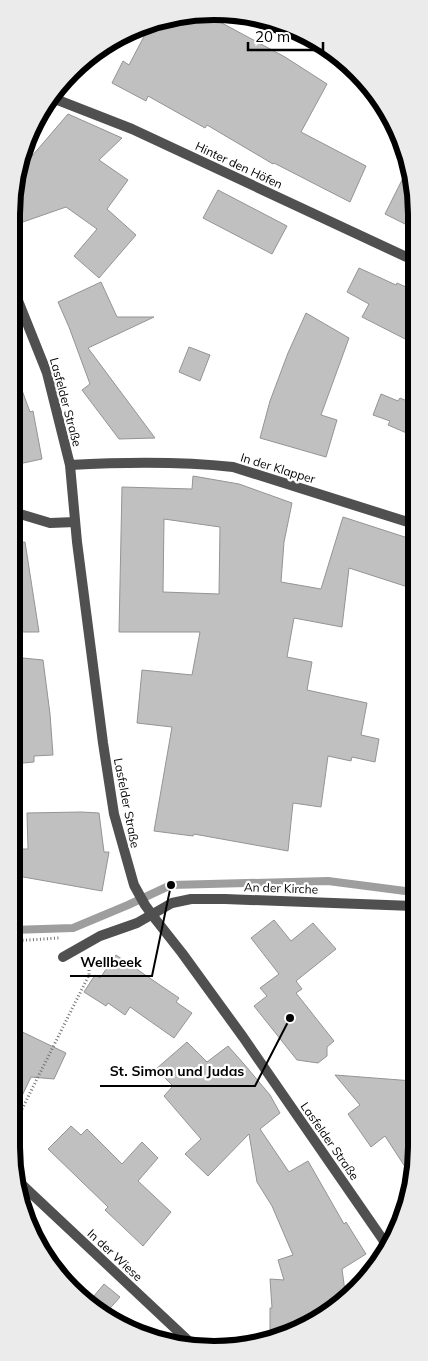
<svg xmlns="http://www.w3.org/2000/svg" width="428" height="1361" font-family="Mulish,sans-serif">
<style>
.lines{fill:none;stroke-linecap:round;stroke-linejoin:round}
.stream{stroke:#9e9e9e;stroke-width:8}
.building{fill:#c0c0c0;stroke:#949494;fill-rule:evenodd}
.path{stroke:#727272;stroke-width:3;stroke-dasharray:1 2.5;stroke-linecap:butt}
.service{stroke:#505050;stroke-width:10}
.minor{stroke:#505050;stroke-width:10}
.labels{text-anchor:middle;dominant-baseline:central;stroke-width:4.5;stroke-linejoin:round;paint-order:stroke}
.street-label{font-size:12px;fill:#000;stroke:#fff}
.rim{fill:none;stroke:#000;stroke-width:6}
.leader{fill:none;stroke:#000;stroke-width:2}
.callout-dot{fill:#000;stroke:#fff;stroke-width:2}
.callout-label{font-size:14px;text-anchor:middle;font-weight:bold;fill:#000;stroke:#fff;stroke-width:4.5;stroke-linejoin:round;paint-order:stroke}
</style>
<rect width="100%" height="100%" fill="#fff"/>
<g class="lines">
<path class="stream" d="M 12,930 L 73,928 L 128,905 L 171,885 L 328,881 L 413,892"/>
</g>
<path class="building" d="M 175,15 L 207,15 L 285,57 L 327,84 L 301,132 L 366,166 L 350,202 L 274,163 L 273,164 L 207,125 L 205,128 L 148,96 L 146,101 L 112,83 L 123,61 L 129,65 L 150,25 Z
M 68,114 L 122,138 L 99,160 L 128,180 L 107,209 L 136,235 L 99,278 L 74,256 L 97,229 L 66,207 L 20,223 L 15,209 L 15,174 L 27,145 L 32,156 Z
M 409,166 L 415,187 L 415,229 L 385,214 Z
M 218,190 L 287,226 L 272,254 L 203,218 Z
M 359,268 L 396,285 L 397,283 L 415,291 L 415,344 L 362,317 L 369,304 L 347,292 Z
M 101,282 L 117,317 L 154,317 L 88,348 L 155,438 L 119,439 L 82,390 L 90,384 L 69,327 L 58,302 Z
M 306,313 L 349,338 L 321,415 L 337,420 L 326,457 L 260,438 L 270,401 L 288,353 Z
M 189,347 L 210,355 L 200,381 L 179,372 Z
M 14,374 L 16,374 L 30,412 L 33,411 L 42,459 L 14,465 Z
M 381,394 L 398,401 L 400,398 L 414,404 L 414,420 L 409,434 L 388,425 L 390,421 L 373,415 Z
M 193,476 L 239,484 L 292,503 L 284,542 L 281,582 L 321,589 L 343,517 L 414,540 L 414,589 L 349,568 L 342,627 L 294,618 L 287,657 L 312,662 L 307,690 L 367,703 L 361,735 L 379,739 L 375,762 L 352,757 L 351,761 L 328,756 L 321,807 L 293,803 L 288,851 L 194,834 L 193,836 L 154,831 L 172,727 L 137,723 L 142,670 L 192,675 L 200,632 L 119,632 L 122,487 L 192,489 ZM 164,519 L 220,527 L 219,594 L 163,592 Z
M 25,542 L 39,632 L 13,632 L 14,543 Z
M 13,657 L 43,660 L 50,714 L 53,755 L 34,756 L 34,762 L 13,764 Z
M 81,812 L 99,813 L 104,852 L 109,852 L 102,891 L 12,875 L 12,849 L 28,849 L 27,813 Z
M 274,920 L 291,941 L 313,923 L 336,949 L 296,981 L 302,989 L 296,993 L 334,1041 L 327,1047 L 327,1056 L 318,1063 L 297,1060 L 254,1006 L 267,996 L 260,988 L 279,974 L 251,938 Z
M 116,955 L 179,998 L 176,1002 L 192,1013 L 174,1038 L 130,1007 L 125,1015 L 108,1003 L 106,1006 L 84,992 L 95,975 L 100,978 Z
M 12,1027 L 66,1053 L 54,1079 L 31,1077 L 11,1119 Z
M 187,1042 L 207,1062 L 228,1046 L 244,1064 L 270,1095 L 280,1113 L 260,1129 L 289,1172 L 308,1161 L 344,1224 L 346,1222 L 366,1254 L 342,1269 L 346,1299 L 337,1308 L 290,1332 L 270,1330 L 270,1308 L 272,1308 L 270,1279 L 284,1280 L 278,1260 L 293,1255 L 272,1206 L 257,1182 L 249,1134 L 208,1176 L 185,1154 L 201,1139 L 164,1096 L 173,1086 L 156,1069 Z
M 335,1075 L 413,1081 L 413,1179 L 385,1136 L 371,1147 L 348,1114 L 360,1105 Z
M 71,1126 L 81,1135 L 87,1129 L 122,1164 L 142,1142 L 158,1158 L 138,1181 L 171,1212 L 143,1246 L 105,1210 L 108,1207 L 48,1149 Z
M 104,1284 L 120,1297 L 105,1314 L 89,1302 Z"/>
<g class="lines">
<path class="path" d="M 12,941 L 59,938
M 11,1131 L 89,975 L 89,963"/>
<path class="service" d="M 63,957 L 100,936 L 137,923 L 172,903 L 191,899 L 225,899 L 413,906"/>
<path class="minor" d="M 50,97 L 132,129 L 415,261
M 15,293 L 47,373 L 70,465 L 77,542 L 103,743 L 114,814 L 134,885 L 145,905 L 156,920 L 182,953 L 243,1037 L 388,1247
M 70,465 C 124,462 178,461 233,467 L 414,524
M 14,510 L 20,514 L 50,523 L 75,522
M 18,1181 L 196,1348"/>
</g>
<g class="labels">
<g class="street-label">
<text transform="translate(239 165) rotate(25)">Hinter den Höfen</text>
<text transform="translate(66 402) rotate(75)">Lasfelder Straße</text>
<text transform="translate(278 468) rotate(17)">In der Klapper</text>
<text transform="translate(127 803) rotate(79)">Lasfelder Straße</text>
<text transform="translate(281 888) rotate(2)">An der Kirche</text>
<text transform="translate(330 1141) rotate(55)">Lasfelder Straße</text>
<text transform="translate(115 1255) rotate(43)">In der Wiese</text>
</g>
</g>
<path d="M0 0H428V1361H0ZM214 20H214A194 194 0 0 1 408 214V1147A194 194 0 0 1 214 1341H214A194 194 0 0 1 20 1147V214A194 194 0 0 1 214 20Z" fill="#ebebeb" fill-rule="evenodd"/>
<path class="rim" d="M214 20H214A194 194 0 0 1 408 214V1147A194 194 0 0 1 214 1341H214A194 194 0 0 1 20 1147V214A194 194 0 0 1 214 20Z"/>
<path class="leader" d="M171 885L152 976H70M290 1018L255 1086H100"/>
<g class="callout-dot">
<circle cx="171" cy="885" r="5"/>
<circle cx="290" cy="1018" r="5"/>
</g>
<g class="callout-label">
<text x="111" y="967">Wellbeek</text>
<text x="177" y="1076">St. Simon und Judas</text>
</g>
<path d="M248 42v8h75v-8" fill="none" stroke="#000000" stroke-width="2.5"/>
<text x="255" y="42" font-size="15" fill="#000000" stroke="#ffffff" stroke-width="4" paint-order="stroke">20 m</text>
</svg>
